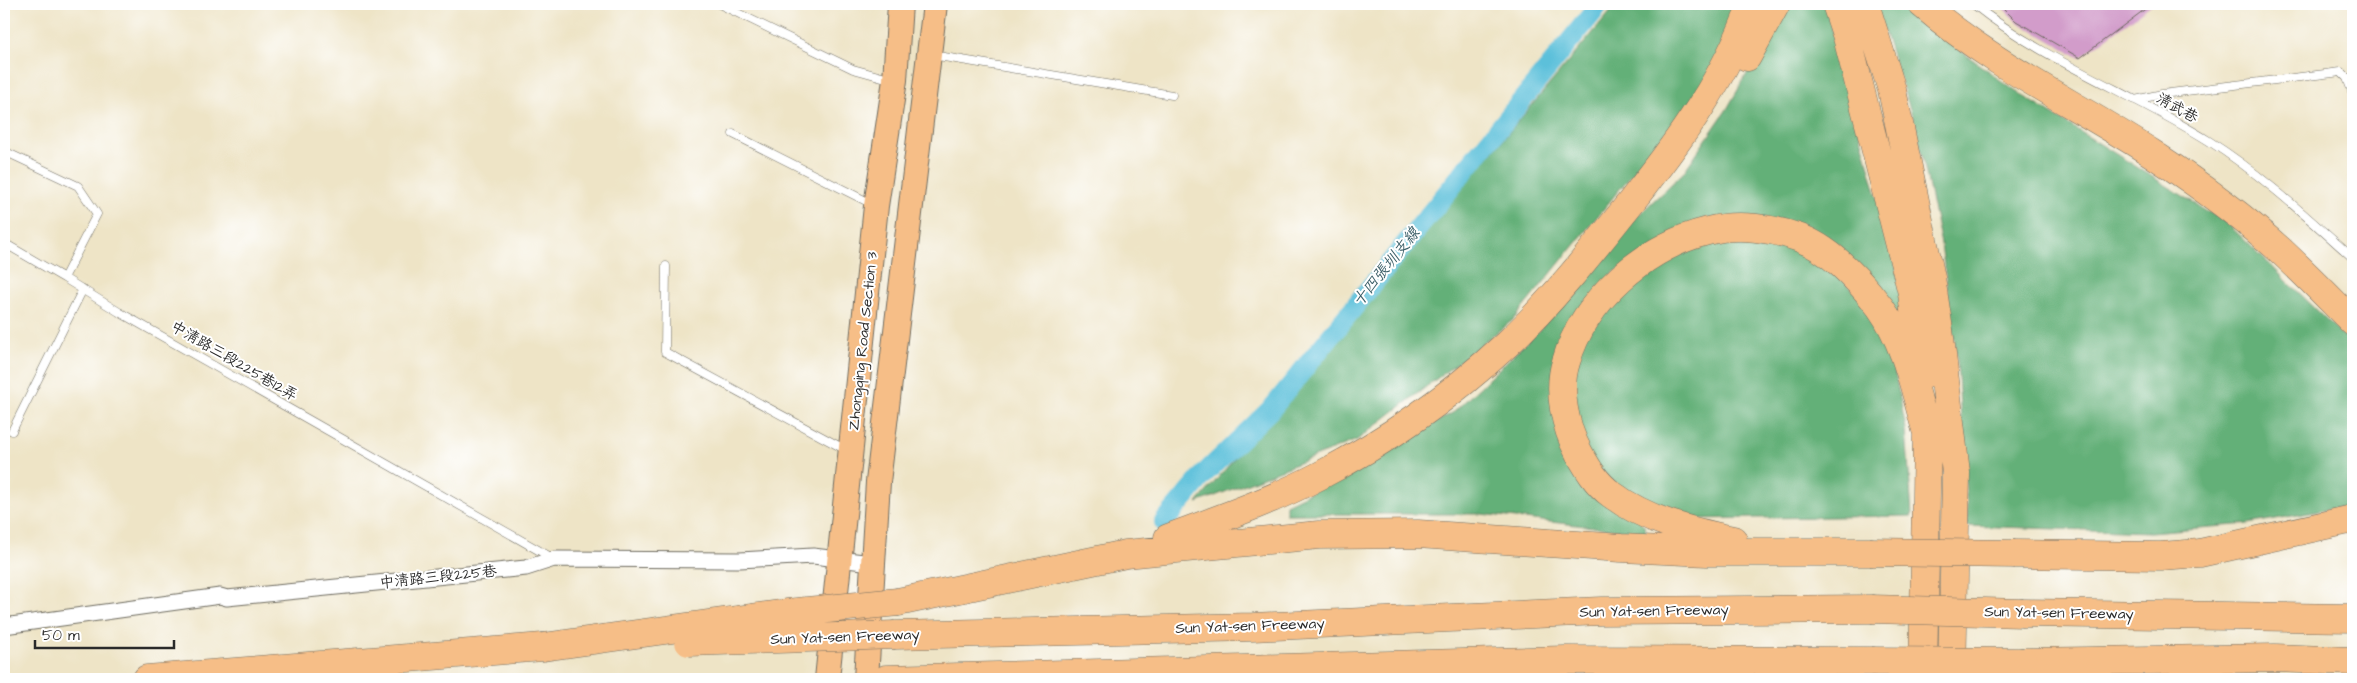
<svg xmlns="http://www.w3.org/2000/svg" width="2357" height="683" font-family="'Architects Daughter','LXGW WenKai TC',sans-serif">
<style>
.forest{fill:#64b078;stroke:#486e52}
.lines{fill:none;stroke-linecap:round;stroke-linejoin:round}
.canal{stroke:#5cc0da;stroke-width:20}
.building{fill:#d29cca}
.lane-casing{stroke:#6f6c61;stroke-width:9}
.street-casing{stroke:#6f6c61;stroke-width:17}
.primary-casing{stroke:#6f6c61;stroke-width:26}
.highway-casing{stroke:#6f6c61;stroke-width:29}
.lane{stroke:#fff;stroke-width:8}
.street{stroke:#fff;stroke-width:15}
.primary{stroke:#f6be87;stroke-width:24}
.highway{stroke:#f6be87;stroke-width:28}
.highway-bridge-casing{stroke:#6f6c61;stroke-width:29;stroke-linecap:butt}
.highway-bridge{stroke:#f6be87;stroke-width:28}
.labels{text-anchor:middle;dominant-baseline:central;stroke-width:4;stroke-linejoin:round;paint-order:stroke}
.street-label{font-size:15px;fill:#2b2b2b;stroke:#fff}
.water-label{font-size:16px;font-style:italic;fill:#3c5f68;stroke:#fff}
</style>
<rect width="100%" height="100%" fill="#fff"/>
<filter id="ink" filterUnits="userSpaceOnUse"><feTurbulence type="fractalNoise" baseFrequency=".02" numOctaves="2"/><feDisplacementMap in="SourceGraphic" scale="10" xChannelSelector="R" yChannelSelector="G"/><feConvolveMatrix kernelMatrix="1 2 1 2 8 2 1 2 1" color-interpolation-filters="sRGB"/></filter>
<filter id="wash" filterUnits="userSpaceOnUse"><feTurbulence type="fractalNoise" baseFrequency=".0096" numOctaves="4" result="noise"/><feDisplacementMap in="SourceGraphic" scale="20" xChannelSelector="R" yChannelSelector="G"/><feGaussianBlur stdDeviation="1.12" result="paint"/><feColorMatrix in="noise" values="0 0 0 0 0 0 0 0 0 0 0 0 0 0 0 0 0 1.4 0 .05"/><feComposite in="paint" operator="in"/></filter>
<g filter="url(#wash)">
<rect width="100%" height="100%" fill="#eee4c6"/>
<path class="forest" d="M 1617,4 L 1744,4 L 1699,92 L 1513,320 L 1357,440 L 1197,503 Z
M 1791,4 L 1825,4 L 1899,278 L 1903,320 L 1852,269 L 1726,222 L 1614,272 L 1552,407 L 1645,527 L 1646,533 L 1481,514 L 1286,514 L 1286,504 L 1327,484 L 1454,412 L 1539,330 L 1613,239 L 1683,173 L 1727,109 L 1764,44 Z
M 1875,4 L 1901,4 L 1906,10 L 2015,91 L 2228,224 L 2353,345 L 2353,505 L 2248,524 L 2150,532 L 1968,526 L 1957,360 L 1941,244 L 1916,127 Z
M 1721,237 L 1778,244 L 1816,258 L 1856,292 L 1890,348 L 1906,429 L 1912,516 L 1681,519 L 1633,502 L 1577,447 L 1571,357 L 1595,310 L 1650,263 Z"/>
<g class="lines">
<path class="canal" d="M 1164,522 L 1206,472 L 1273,407 L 1600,4"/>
</g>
<g id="blocks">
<path class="building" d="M 1999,4 L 2152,4 L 2080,58 L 2016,21 Z"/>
</g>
</g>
<g filter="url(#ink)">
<use href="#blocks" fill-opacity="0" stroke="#6f6c61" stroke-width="1"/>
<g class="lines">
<g class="lane-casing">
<path id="lane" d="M 719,4 L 853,69 L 893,80
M 1973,4 C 2044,61 2132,93 2209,141 C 2261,174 2307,217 2353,258
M 932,55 L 1172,95
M 2135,100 L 2162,94 L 2341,72 L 2347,78 L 2353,94
M 733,134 L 872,204
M 4,151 L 78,186 L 97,214 L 64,278 L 119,312 L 554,559
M 4,243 L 64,278
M 666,266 L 665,352 L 848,451
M 12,431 L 83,289"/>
</g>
<g class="street-casing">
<path id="street" d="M 4,626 L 220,596 L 227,598 L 526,568 L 554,559 L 740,560 L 813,556 L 872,563"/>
</g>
<g class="primary-casing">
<path id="primary" d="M 827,679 L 876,206 L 895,80 L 900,4
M 866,679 L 878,482 L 935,4"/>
</g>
<g class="highway-casing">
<path id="highway" d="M 1836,4 L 1847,37 L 1912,293 L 1922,376
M 1865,4 L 1892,90 L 1931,278 L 1939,330 L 1956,473 L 1952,679
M 1922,4 C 1992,65 2076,104 2153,154 C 2197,183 2241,215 2280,250 C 2305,273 2329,298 2353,322
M 1747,57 L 1776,4
M 1168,538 C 1219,519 1271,501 1319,476 C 1387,441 1451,396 1507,344 C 1552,302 1592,251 1631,202 C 1679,141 1726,78 1752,4
M 1733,540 C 1690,531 1647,521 1611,494 C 1596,483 1588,469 1579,453 C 1565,427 1557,390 1566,362 C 1584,299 1646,246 1708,231 C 1737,223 1772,228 1800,238 C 1832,250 1860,281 1880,307 C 1906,343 1915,392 1927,433
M 2015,554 L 2161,556 L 2200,553 L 2353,519
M 898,602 L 1126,554 L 1319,535 L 1418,534 L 1621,548 L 1707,552 L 1870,552
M 2023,613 L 2353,618
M 895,635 L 1253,627 L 1601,611 L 1871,609
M 2023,662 L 2275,658 L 2353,661
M 147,679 L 543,647
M 886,679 L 1565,660 L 1872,661
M 1923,679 L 1927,433 L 1926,416"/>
</g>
<use href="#lane" class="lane"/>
<use href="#street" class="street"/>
<use href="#primary" class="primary"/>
<use href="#highway" class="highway"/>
<g class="highway-bridge-casing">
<path id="highway-bridge" d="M 1870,552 L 2015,554
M 1871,609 L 2023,613
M 689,642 L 895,635
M 543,647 L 787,613 L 898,602
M 1872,661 L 2023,662"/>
</g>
<use href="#highway-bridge" class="highway-bridge"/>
</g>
</g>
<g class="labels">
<g class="street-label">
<text transform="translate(2177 108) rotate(29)">清武巷</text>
<text transform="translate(863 341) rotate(-84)">Zhongqing Road Section 3</text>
<text transform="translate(234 361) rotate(30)">中清路三段225巷12弄</text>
<text transform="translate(438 577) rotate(-6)">中清路三段225巷</text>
<text transform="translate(1654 611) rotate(-1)">Sun Yat-sen Freeway</text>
<text transform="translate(2059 613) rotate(1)">Sun Yat-sen Freeway</text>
<text transform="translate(1250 626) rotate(-2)">Sun Yat-sen Freeway</text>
<text transform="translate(845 637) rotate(-2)">Sun Yat-sen Freeway</text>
</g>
<g class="water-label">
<text transform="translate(1386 267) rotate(-51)">十四張圳支線</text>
</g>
</g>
<rect width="2357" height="683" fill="none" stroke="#fff" stroke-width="20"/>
<path d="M35 640v8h139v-8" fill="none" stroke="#2b2b2b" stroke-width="2.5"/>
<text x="42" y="640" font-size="15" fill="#2b2b2b" stroke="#ffffff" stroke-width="4" paint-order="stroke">50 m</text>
</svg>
